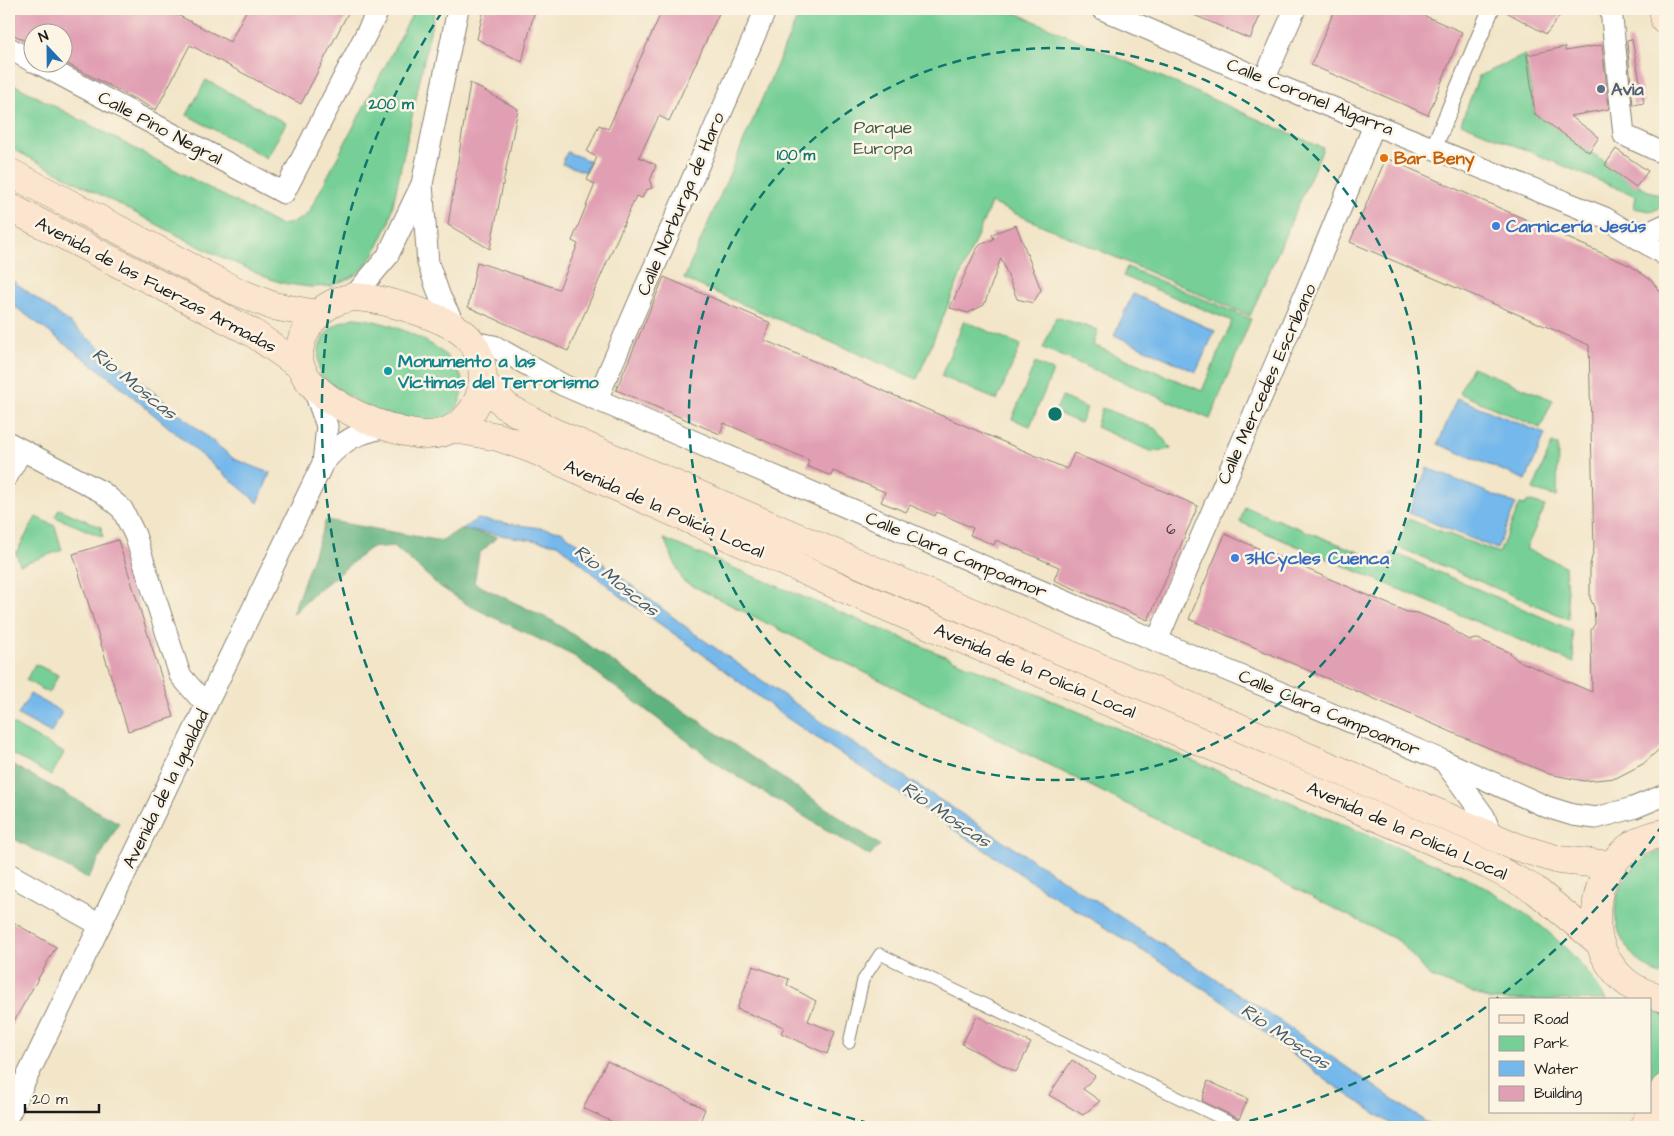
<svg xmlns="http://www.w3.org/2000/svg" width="1674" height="1136" font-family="'Architects Daughter',sans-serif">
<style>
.green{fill:#76cf96;stroke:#497659}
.forest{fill:#60b27f;stroke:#3e674e}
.water{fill:#75b8eb;stroke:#486a84}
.building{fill:#e19fb3}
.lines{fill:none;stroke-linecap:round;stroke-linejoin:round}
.service-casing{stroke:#878072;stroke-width:13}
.pedestrian-casing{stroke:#878072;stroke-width:18}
.minor-casing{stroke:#878072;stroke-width:23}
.secondary-casing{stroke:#878072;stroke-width:29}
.service{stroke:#fff;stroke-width:11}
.pedestrian{stroke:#fff;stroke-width:16}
.minor{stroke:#fff;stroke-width:21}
.secondary{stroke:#fce5cf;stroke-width:28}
.ring{fill:none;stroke:#0f766e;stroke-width:2.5;stroke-dasharray:9 6}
.service-dot{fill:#5c6f8a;stroke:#fcf5e5;stroke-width:2}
.food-dot{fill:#e8710a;stroke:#fcf5e5;stroke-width:2}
.shop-dot{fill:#3f7fe0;stroke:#fcf5e5;stroke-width:2}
.culture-dot{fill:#0f9aa8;stroke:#fcf5e5;stroke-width:2}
.labels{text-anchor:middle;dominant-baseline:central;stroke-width:5;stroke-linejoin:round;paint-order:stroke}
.number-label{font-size:15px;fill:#4d3d42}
.service-label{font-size:18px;font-weight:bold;fill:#4e5e75;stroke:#fcf5e5;text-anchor:start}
.street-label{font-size:18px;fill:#1c1c1c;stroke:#fcf5e5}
.park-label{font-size:18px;fill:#3c5b47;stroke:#fcf5e5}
.food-label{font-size:18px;font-weight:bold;fill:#c56008;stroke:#fcf5e5;text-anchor:start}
.shop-label{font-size:18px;font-weight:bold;fill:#366cbe;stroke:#fcf5e5;text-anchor:start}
.culture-label{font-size:18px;font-weight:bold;fill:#0d838f;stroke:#fcf5e5;text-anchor:start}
.water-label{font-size:19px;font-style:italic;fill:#405a6f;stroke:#fcf5e5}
.centre{fill:#0f766e;stroke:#fcf5e5;stroke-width:2.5}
.ring-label{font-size:15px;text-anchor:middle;font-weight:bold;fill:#0f766e;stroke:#fcf5e5;stroke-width:5;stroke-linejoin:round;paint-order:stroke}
</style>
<rect width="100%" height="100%" fill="#fcf5e5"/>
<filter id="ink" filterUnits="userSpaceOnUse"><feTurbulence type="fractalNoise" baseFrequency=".02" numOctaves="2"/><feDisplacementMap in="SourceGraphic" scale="10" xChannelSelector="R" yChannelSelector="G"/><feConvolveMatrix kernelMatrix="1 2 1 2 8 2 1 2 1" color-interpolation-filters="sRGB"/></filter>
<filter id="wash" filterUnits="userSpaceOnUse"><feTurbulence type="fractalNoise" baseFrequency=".0096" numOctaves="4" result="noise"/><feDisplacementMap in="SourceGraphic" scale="20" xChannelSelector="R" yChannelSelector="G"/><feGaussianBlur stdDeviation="1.12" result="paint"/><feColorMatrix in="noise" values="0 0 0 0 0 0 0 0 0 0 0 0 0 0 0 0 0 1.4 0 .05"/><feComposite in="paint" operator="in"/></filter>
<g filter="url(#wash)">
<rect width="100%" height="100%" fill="#f2e5c8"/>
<path class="green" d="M 415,9 L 435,9 L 389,223 L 374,254 L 362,270 L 352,277 L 331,286 L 311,287 L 287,284 L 273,280 L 206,250 L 9,147 L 9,82 L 279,225 C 292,224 301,221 310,210 Z
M 801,9 L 1007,9 L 1323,148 L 1250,316 L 991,203 L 917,379 L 684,279 Z
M 1525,55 L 1535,114 L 1648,191 L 1660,194 L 1662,204 L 1658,209 L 1650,211 L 1634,208 L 1636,196 L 1461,123 L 1479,76 Z
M 206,80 L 286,123 L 267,158 L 187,115 Z
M 1127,267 L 1251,319 L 1210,419 L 1043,348 L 1056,317 L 1098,330 L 1093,345 L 1202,391 L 1232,321 L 1123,276 Z
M 354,318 C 387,319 472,351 462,394 C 460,400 459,406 454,411 C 449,417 439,421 432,425 L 368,409 L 320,376 C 314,347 322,325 354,318 Z
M 964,321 L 1021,345 L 997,400 L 941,376 Z
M 1035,363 L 1053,371 L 1030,426 L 1012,419 Z
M 1472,367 L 1553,400 L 1540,428 L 1459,393 Z
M 1062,397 L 1087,408 L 1080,423 L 1055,412 Z
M 1102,408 L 1156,429 L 1171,449 L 1152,452 L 1096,427 Z
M 1552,443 L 1558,445 L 1557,497 L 1533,490 Z
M 1528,501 L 1545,506 L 1526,549 L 1565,566 L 1569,619 L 1398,547 L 1408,519 L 1499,553 L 1520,504 L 1524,505 Z
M 1245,507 L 1384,562 L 1392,552 L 1572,630 L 1574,663 L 1240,522 Z
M 59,509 L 101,527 L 103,537 L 55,517 Z
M 36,517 L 55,526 L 62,550 L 20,565 L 16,553 Z
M 664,539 L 1058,703 L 1473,880 C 1525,911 1575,946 1606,1000 L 1491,1000 L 1431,977 L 1399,941 L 683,581 Z
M 35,664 L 58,675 L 49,693 L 26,680 Z
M 9,722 L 64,753 L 51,776 L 9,752 Z
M 1665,849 L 1665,977 C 1622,961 1598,911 1630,872 C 1639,860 1652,855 1665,849 Z
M 1650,1005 L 1665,1009 L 1665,1056 L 1650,1087 Z"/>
<path class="forest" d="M 326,520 L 442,541 L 460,529 L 497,537 L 479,554 L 474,583 L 553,621 L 880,845 L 870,856 L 722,767 L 574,656 L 468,605 L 438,585 L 394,546 L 370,548 L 315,593 L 292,615 Z
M 9,763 L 119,823 L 88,879 L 9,836 Z"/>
<path class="water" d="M 567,152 L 590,161 L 586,172 L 562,164 Z
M 9,278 L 71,324 L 234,459 L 270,473 L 258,503 L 113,380 L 9,302 Z
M 1133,294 L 1215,331 L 1196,372 L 1114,335 Z
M 1457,398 L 1545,434 L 1526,480 L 1438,444 Z
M 1427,468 L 1516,504 L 1497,549 L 1409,513 Z
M 477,519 L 561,531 L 695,634 L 842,736 L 1280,1021 L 1433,1127 L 1396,1127 L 1326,1080 L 1222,1000 L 1049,893 L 787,718 L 701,653 L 619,595 L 558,544 L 462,529 Z
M 30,694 L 62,712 L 51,733 L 18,715 Z"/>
<g id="blocks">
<path class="building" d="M 9,9 L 166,9 L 230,42 L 247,9 L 350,9 L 301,104 L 190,45 L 156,110 L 62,61 L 62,32 L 32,32 L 32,45 L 9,32 Z
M 484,9 L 535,9 L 522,62 L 477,39 Z
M 663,9 L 721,9 L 669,121 L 659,116 L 639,157 L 656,165 L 650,181 L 652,188 L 646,190 L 642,198 L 636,196 L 568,351 L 468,307 L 477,262 L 559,289 L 578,244 L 572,241 L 595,184 L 587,180 L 597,157 L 587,152 L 599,125 L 608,129 Z
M 1180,9 L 1263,9 L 1250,39 Z
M 1335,9 L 1409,9 L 1462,32 L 1428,115 L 1311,65 Z
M 1501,9 L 1565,9 L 1546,34 Z
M 1632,39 L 1644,103 L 1633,105 L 1627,40 Z
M 1602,45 L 1609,109 L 1570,116 L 1599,137 L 1589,152 L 1535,114 L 1527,55 L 1565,47 L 1565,51 Z
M 470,83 L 518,109 L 490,249 L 448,225 Z
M 1616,149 L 1648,171 L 1636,187 L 1605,165 Z
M 1386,158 L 1631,266 L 1651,280 L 1665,298 L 1665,744 L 1643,764 L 1616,778 L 1584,781 L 1549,774 L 1189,619 L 1225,534 L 1407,612 L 1418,613 L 1449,626 L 1458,634 L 1470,640 L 1478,639 L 1509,652 L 1517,660 L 1592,692 L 1591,630 L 1595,624 L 1594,607 L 1590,598 L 1590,565 L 1594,549 L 1589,345 L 1350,242 Z
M 1016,225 L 1041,290 L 1033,303 L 1017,299 L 1001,258 L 984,305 L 968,313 L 950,308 L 975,252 L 980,245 L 994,239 L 992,234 Z
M 664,277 L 771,323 L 764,340 L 1067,469 L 1074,453 L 1198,506 L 1148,620 L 1054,580 L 1059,567 L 996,540 L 994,545 L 970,535 L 973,528 L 937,512 L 935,516 L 910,505 L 906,512 L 881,502 L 885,492 L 833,471 L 831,476 L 807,466 L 809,460 L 724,423 L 720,434 L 616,390 Z
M 118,540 L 174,717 L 128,731 L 73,554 Z
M 9,920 L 56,947 L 9,1030 Z
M 753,966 L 789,979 L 787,985 L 816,1001 L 808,1021 L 835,1032 L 827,1054 L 781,1033 L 784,1027 L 737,1009 Z
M 977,1016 L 1031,1043 L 1016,1072 L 962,1044 Z
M 1072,1060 L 1095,1076 L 1083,1089 L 1100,1101 L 1083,1115 L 1049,1095 Z
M 607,1061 L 705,1109 L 698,1127 L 623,1127 L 583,1108 Z
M 1208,1081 L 1248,1099 L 1239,1119 L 1202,1101 Z"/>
</g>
</g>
<g filter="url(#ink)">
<use href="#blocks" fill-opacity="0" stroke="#878072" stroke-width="1"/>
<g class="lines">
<g class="service-casing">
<path id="service" d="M 849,1043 L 863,980 L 880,954 L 1239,1127"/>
</g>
<g class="pedestrian-casing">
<path id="pedestrian" d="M 1434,147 L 1491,9
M 9,478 L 24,451"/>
</g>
<g class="minor-casing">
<path id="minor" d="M 1102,9 L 1264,80 L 1605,218 L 1665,255
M 1611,9 L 1624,135 L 1665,154
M 9,48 L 32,61
M 36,62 L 284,193 L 379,9
M 1264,80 L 1295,9
M 1629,233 L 1652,231 L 1665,225
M 353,297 L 387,257 L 421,186
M 456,328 L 440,297 L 428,263 L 422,184 L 458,9
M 472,342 L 494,346 L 563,385 L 1157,641 L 1444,761 L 1547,807 L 1573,815 L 1596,818 L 1633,808 L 1665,795
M 313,387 L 327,426 L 323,463
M 597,399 L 766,9
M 9,443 L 102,492 L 122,509 L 135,535 L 180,675 L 206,705
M 1157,641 C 1229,469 1306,299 1374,125
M 1446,764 L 1484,816 L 1491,835
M 9,874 L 100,925
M 9,1114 L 323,463 C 346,437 355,435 388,426"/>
</g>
<g class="secondary-casing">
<path id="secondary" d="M 1663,9 L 1665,21
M 9,172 L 236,291 L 273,306 L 316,314
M 9,207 L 253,333 L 300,366
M 353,297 C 382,298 454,318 471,341 C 499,379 474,435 426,435 C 391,434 313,402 301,367 C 296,354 301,338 308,327 C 320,309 331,301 353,297 Z
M 483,382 L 507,407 L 551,431 L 1517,847 L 1559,860 L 1612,865
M 455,429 L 498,437 L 532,449 L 845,589 L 1488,865 L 1534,889 L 1600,943
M 1665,833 C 1573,847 1573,985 1665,998
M 1643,1127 L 1665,1088"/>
</g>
<use href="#service" class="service"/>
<use href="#pedestrian" class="pedestrian"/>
<use href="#minor" class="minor"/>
<use href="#secondary" class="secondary"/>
</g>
</g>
<g class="ring">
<circle cx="1055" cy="414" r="366"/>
<path d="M1663 824A733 733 0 0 1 1496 999M1486 1007A733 733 0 0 1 1226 1127M884 1127A733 733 0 0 1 444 9"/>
</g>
<circle class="service-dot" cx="1601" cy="89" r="5"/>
<circle class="food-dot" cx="1384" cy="158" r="5"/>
<g class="shop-dot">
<circle cx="1496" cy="226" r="5"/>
<circle cx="1235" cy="558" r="5"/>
</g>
<circle class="culture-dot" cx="388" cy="371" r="5"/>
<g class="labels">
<g class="number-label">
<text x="1171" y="529">6</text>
</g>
<g class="service-label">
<text x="1611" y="89">Avia</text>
</g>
<g class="street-label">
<text transform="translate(1310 97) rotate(22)">Calle Coronel Algarra</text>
<text transform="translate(160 128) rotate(28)">Calle Pino Negral</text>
<text transform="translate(681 204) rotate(-67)">Calle Norburga de Haro</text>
<text transform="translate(156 285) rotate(28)">Avenida de las Fuerzas Armadas</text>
<text transform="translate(1267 384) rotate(-66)">Calle Mercedes Escribano</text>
<text transform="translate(664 509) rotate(24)">Avenida de la Policía Local</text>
<text transform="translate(956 555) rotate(23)">Calle Clara Campoamor</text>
<text transform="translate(1035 671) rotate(23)">Avenida de la Policía Local</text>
<text transform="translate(1329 713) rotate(23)">Calle Clara Campoamor</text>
<text transform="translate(166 789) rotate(-64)">Avenida de la Igualdad</text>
<text transform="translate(1407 831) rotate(24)">Avenida de la Policía Local</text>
</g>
<g class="park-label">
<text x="883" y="127">Parque<tspan x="883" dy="21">Europa</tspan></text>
</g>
<g class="food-label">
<text x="1394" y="158">Bar Beny</text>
</g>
<g class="shop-label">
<text x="1506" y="226">Carnicería Jesús</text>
<text x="1245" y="558">3HCycles Cuenca</text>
</g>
<g class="culture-label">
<text x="398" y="361">Monumento a las<tspan x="398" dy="21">Víctimas del Terrorismo</tspan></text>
</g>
<g class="water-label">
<text transform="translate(134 384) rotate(39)">Rio Moscas</text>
<text transform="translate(616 581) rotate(39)">Rio Moscas</text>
<text transform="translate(946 815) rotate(34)">Rio Moscas</text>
<text transform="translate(1285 1037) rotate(34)">Rio Moscas</text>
</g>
</g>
<circle cx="1055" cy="414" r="8" class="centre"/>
<g class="ring-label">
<text x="391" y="109">200 m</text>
<text x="796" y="160">100 m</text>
</g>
<rect width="1674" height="1136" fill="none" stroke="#fcf5e5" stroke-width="30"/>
<rect x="1489" y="998" width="162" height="115" fill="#fcf5e5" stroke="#a29e95"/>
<rect x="1499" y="1015" width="25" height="8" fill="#fce5cf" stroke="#a29e95"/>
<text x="1534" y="1024" font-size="15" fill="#1c1c1c">Road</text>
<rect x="1499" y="1036" width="25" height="15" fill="#76cf96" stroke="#a29e95"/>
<text x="1534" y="1048" font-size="15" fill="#1c1c1c">Park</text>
<rect x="1499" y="1061" width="25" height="15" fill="#75b8eb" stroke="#a29e95"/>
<text x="1534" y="1074" font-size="15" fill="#1c1c1c">Water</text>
<rect x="1499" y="1086" width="25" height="15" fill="#e19fb3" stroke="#a29e95"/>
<text x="1534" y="1098" font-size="15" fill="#1c1c1c">Building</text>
<g transform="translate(48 48) rotate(338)"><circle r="24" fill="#fcf5e5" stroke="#a29e95"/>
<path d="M0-4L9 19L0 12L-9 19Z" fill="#1f6fb2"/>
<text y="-8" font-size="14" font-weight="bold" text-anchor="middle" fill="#1c1c1c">N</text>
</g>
<path d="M25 1104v8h74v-8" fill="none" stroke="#1c1c1c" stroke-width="2.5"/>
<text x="32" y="1104" font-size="15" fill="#1c1c1c" stroke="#fcf5e5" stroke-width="4" paint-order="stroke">20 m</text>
</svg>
